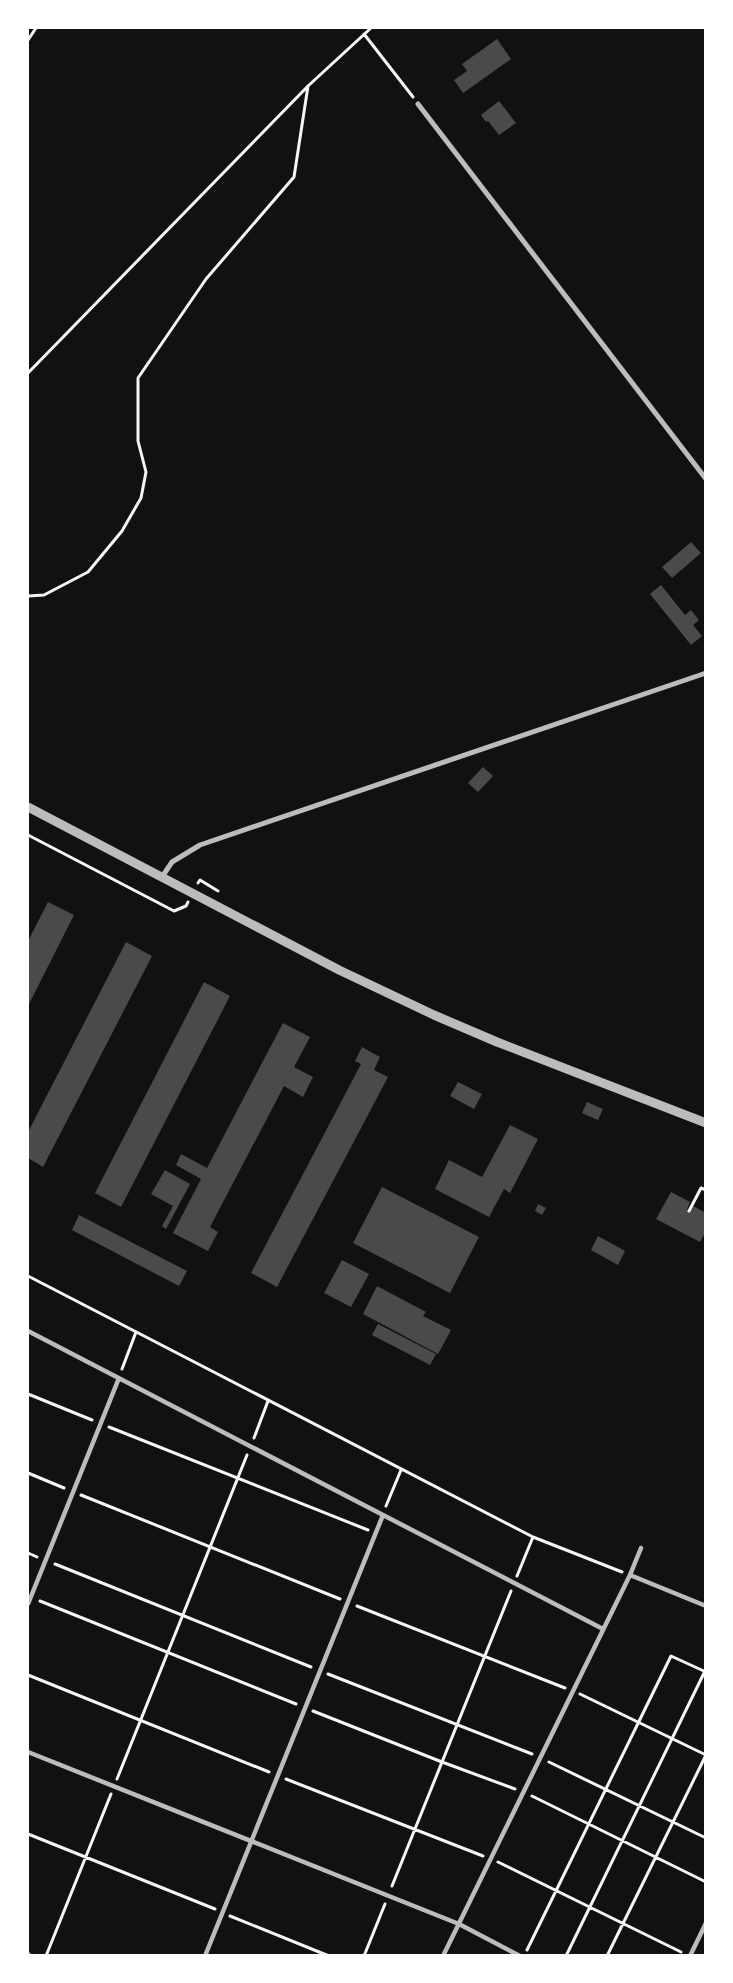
<svg xmlns="http://www.w3.org/2000/svg" width="733" height="1983" font-family="'Space Grotesk',sans-serif">
<style>
.building{fill:#4a4a4a}
.lines{fill:none;stroke-linecap:round;stroke-linejoin:round}
.path{stroke:#f5f5f5;stroke-width:3}
.pedestrian{stroke:#bcbcbc;stroke-width:4.5}
.minor{stroke:#bcbcbc;stroke-width:5}
.tertiary{stroke:#bcbcbc;stroke-width:9}
</style>
<rect width="100%" height="100%" fill="#111"/>
<path class="building" d="M 497,39 L 511,59 L 463,93 L 454,80 L 467,71 L 462,64 Z
M 499,101 L 516,123 L 499,135 L 488,121 L 486,122 L 481,115 Z
M 691,542 L 701,553 L 672,578 L 662,567 Z
M 661,585 L 685,615 L 691,610 L 699,620 L 693,625 L 702,636 L 691,645 L 650,594 Z
M 483,767 L 493,776 L 478,792 L 468,783 Z
M 48,902 L 74,915 L 28,1006 L 28,941 Z
M 126,942 L 152,956 L 43,1167 L 28,1158 L 28,1132 Z
M 204,982 L 230,996 L 121,1207 L 95,1193 Z
M 283,1023 L 310,1037 L 294,1067 L 313,1077 L 303,1097 L 284,1086 L 210,1227 L 218,1232 L 208,1251 L 173,1233 L 201,1179 L 176,1165 L 181,1154 L 207,1168 Z
M 362,1047 L 380,1057 L 374,1070 L 388,1077 L 277,1287 L 251,1273 L 361,1064 L 355,1061 Z
M 458,1082 L 482,1094 L 474,1109 L 450,1096 Z
M 587,1102 L 603,1109 L 598,1120 L 582,1113 Z
M 510,1125 L 538,1139 L 510,1193 L 504,1189 L 489,1217 L 435,1189 L 449,1160 L 482,1177 Z
M 165,1170 L 190,1184 L 166,1229 L 162,1226 L 173,1206 L 151,1194 Z
M 382,1187 L 479,1237 L 450,1293 L 353,1243 Z
M 671,1192 L 690,1202 L 687,1210 L 690,1211 L 693,1206 L 706,1213 L 706,1231 L 700,1242 L 656,1219 Z
M 538,1204 L 546,1208 L 542,1215 L 535,1211 Z
M 79,1215 L 187,1271 L 179,1286 L 72,1230 Z
M 598,1236 L 625,1251 L 618,1265 L 591,1250 Z
M 342,1260 L 369,1274 L 351,1307 L 324,1293 Z
M 377,1286 L 426,1312 L 423,1316 L 451,1330 L 438,1354 L 363,1314 Z
M 378,1324 L 436,1354 L 430,1365 L 372,1335 Z"/>
<g class="lines">
<path class="path" d="M 364,34 L 413,97
M 28,40 L 36,28
M 28,373 L 308,86 L 371,28
M 28,596 L 44,595 L 88,572 L 122,531 L 141,498 L 146,472 L 138,441 L 138,378 L 206,279 L 294,177 L 308,86
M 28,835 L 174,911 L 186,906 L 188,902
M 198,883 L 200,880 L 218,891
M 689,1211 L 701,1188 L 706,1190
M 28,1276 L 533,1537 L 622,1572
M 122,1369 L 136,1332
M 28,1394 L 92,1420
M 109,1427 L 368,1530
M 254,1438 L 268,1401
M 28,1473 L 64,1488
M 81,1495 L 340,1599
M 386,1506 L 401,1470
M 28,1553 L 37,1557
M 55,1564 L 311,1667
M 517,1576 L 533,1537
M 40,1601 L 296,1704
M 357,1606 L 565,1688
M 328,1674 L 532,1754
M 28,1675 L 269,1772
M 580,1694 L 706,1755
M 313,1711 L 442,1762 L 515,1789
M 549,1762 L 706,1838
M 117,1779 L 247,1455
M 286,1779 L 483,1856
M 532,1796 L 706,1882
M 28,1834 L 215,1909
M 498,1862 L 681,1952
M 392,1886 L 511,1591
M 230,1916 L 329,1956
M 527,1950 L 671,1656 L 706,1672
M 46,1956 L 111,1794
M 364,1956 L 385,1904
M 566,1956 L 705,1671
M 607,1956 L 706,1755"/>
<path class="pedestrian" d="M 28,1331 L 603,1629
M 630,1575 L 706,1606
M 28,1604 L 119,1378
M 28,1752 L 459,1924 L 520,1956
M 28,1954 L 30,1956
M 205,1956 L 383,1515
M 443,1956 L 630,1575 L 641,1548
M 690,1956 L 706,1923"/>
<path class="minor" d="M 418,104 L 706,479
M 162,877 L 172,862 L 200,845 L 706,673"/>
<path class="tertiary" d="M 28,807 L 339,970 L 434,1015 L 497,1042 L 706,1123"/>
</g>
<rect width="733" height="1983" fill="none" stroke="#ffffff" stroke-width="58"/>
</svg>
